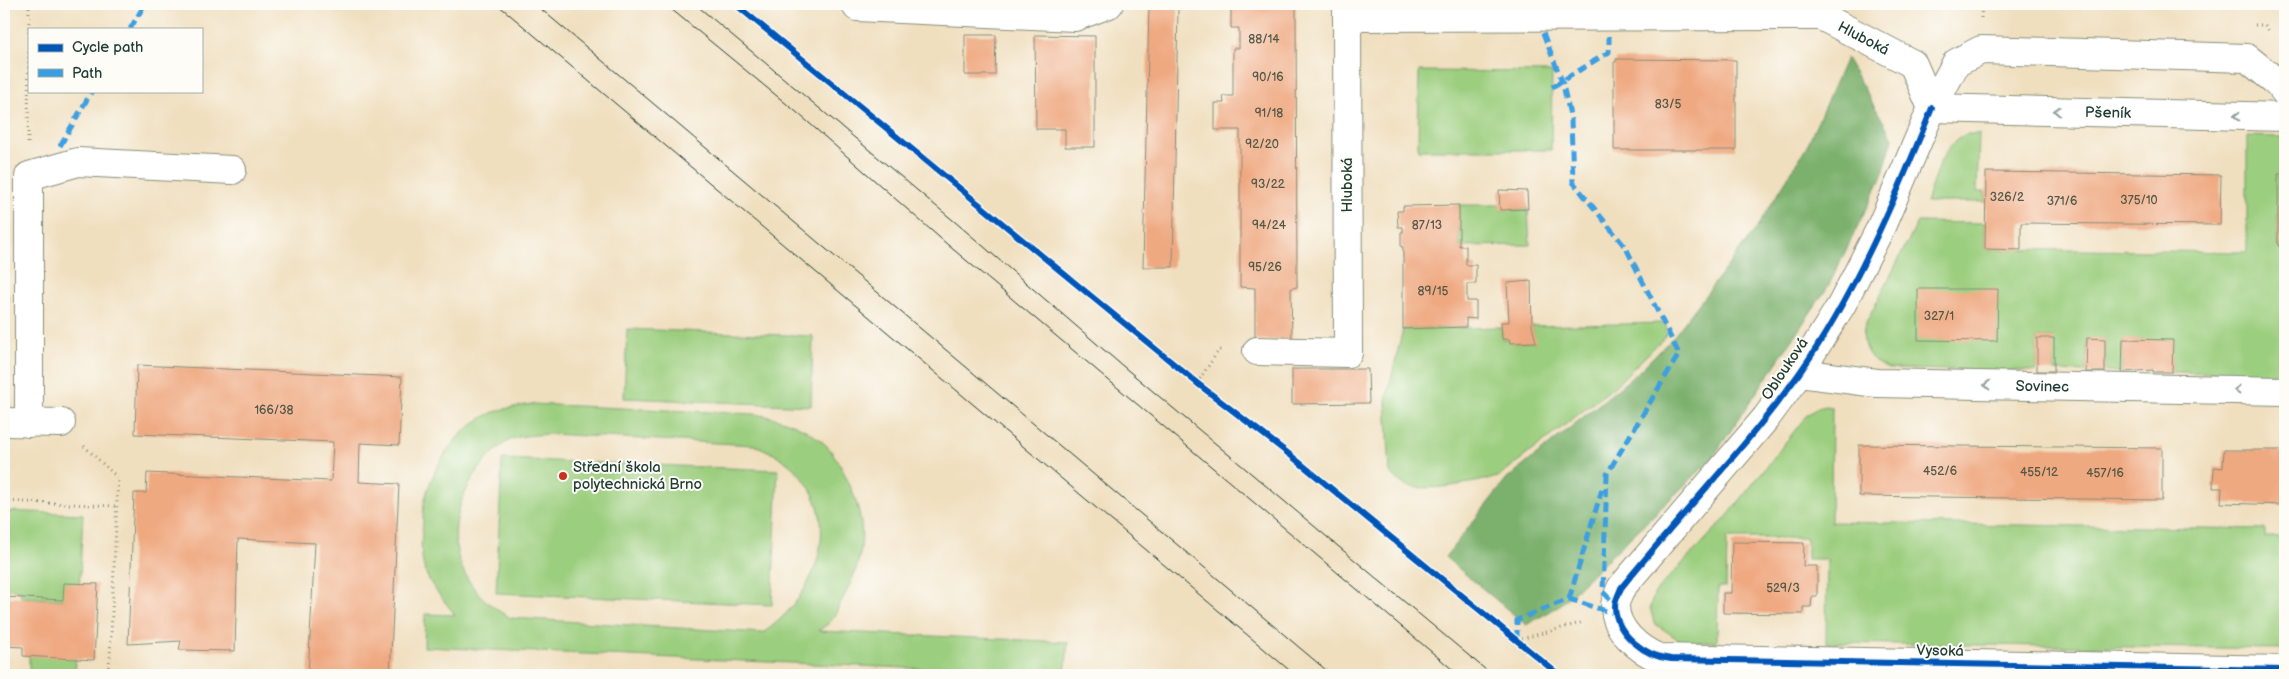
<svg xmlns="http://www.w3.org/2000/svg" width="2289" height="679" font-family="'Balsamiq Sans',sans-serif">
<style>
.green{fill:#9bce7e;stroke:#5d8659;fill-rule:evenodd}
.forest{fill:#7cb16d;stroke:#4e7750}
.building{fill:#efa981}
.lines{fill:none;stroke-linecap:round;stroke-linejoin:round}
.minor-casing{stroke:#888e7a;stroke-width:30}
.path{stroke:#888e7a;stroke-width:3;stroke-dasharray:1 4;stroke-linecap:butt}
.minor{stroke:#fff;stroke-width:28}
.tram{stroke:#1f3d34;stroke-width:1}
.quiet{stroke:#3c9ee2;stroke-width:5;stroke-dasharray:10 5;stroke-linecap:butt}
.cycleway-casing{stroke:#fdfcf7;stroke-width:9}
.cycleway{stroke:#0057b8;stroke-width:6}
.oneway{stroke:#8f9e9a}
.poi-dot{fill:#c8321e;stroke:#fdfcf7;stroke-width:2}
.labels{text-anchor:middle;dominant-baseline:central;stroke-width:4;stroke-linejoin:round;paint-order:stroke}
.number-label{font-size:12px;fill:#535847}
.street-label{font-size:15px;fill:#1f3d34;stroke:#fdfcf7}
.poi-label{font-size:15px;fill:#1f3d34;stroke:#fdfcf7;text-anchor:start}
</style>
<rect width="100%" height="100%" fill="#fdfcf7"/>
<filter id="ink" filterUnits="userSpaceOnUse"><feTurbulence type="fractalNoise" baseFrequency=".02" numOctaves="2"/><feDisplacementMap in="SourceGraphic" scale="10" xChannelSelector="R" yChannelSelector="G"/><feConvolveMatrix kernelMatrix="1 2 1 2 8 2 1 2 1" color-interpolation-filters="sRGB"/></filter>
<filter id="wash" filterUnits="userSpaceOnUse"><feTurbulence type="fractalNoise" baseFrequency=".0096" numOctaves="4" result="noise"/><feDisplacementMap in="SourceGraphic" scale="20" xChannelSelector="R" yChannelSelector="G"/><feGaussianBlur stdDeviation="1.12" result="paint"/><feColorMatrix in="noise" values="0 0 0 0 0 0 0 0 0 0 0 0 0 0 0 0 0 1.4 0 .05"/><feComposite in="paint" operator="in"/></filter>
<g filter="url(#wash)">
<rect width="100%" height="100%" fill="#f0dfbf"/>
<path class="green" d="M 1419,71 L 1552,72 L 1551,150 L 1418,150 Z
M 1968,134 L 1979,134 L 1977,192 L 1985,192 L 1986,202 L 1926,202 C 1935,178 1941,143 1968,134 Z
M 2247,136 L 2285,137 L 2285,174 L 2278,174 L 2278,246 L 2285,247 L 2285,374 L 2172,372 L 2172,340 L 2123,340 L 2122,372 L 2105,372 L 2105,339 L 2087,339 L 2086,372 L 2054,371 L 2053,338 L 2037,338 L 2037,371 L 1889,369 C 1870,363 1859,345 1865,325 L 1918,222 L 1985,223 L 1985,249 L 2247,252 Z
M 1459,205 L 1500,205 L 1501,210 L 1528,209 L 1530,245 L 1459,246 Z
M 4,295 L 8,295 L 7,366 L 4,366 Z
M 1666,323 L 1667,335 L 1615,386 L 1498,477 C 1477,482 1425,493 1405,485 C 1400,483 1395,476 1390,473 L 1386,400 L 1403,329 L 1501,327 L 1502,339 L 1509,339 L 1510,343 L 1535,342 L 1532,326 Z
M 627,329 L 813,336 L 811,406 L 624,398 Z
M 532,404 L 754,414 C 781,418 806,426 827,446 C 835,455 842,468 847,479 C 869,526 866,557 841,602 C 837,608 836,615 832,620 C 829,624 822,628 818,631 L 1068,642 L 1065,675 L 424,647 L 425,614 L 455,615 C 445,601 431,588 425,571 C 420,556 421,537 423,522 C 423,514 423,506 425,499 C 434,463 459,426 494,412 C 506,408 519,406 532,404 ZM 550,434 L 754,445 C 849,480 836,582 763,633 L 511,618 C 453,587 440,531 474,476 C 482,464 499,445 512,439 C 523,435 538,435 550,434 Z
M 1826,406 L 1832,407 L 1831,522 L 2265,529 L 2265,537 L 2285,537 L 2285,649 L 1826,643 L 1827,559 L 1807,559 L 1807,538 L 1727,538 L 1726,587 L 1718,587 L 1717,642 L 1682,642 L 1654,623 L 1650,607 L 1655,592 L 1726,518 L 1807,415 L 1817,408 Z
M 502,459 L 778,470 L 772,605 L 496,593 Z
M 4,511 L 83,514 L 75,675 L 29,675 L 29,656 L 63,600 L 21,597 L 20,590 L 4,589 Z"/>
<path class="forest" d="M 1846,58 L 1893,138 L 1882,176 L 1829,285 L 1711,460 L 1558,607 L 1526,625 L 1445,557 L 1507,479 L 1636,374 L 1674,336 L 1756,229 L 1806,148 Z"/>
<g id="blocks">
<path class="building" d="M 1231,4 L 1296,4 L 1297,287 L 1291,288 L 1292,340 L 1255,340 L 1255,288 L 1240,287 L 1240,130 L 1215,130 L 1215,103 L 1224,103 L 1223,96 L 1233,96 L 1233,48 L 1239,48 L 1239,28 L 1231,28 Z
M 1149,7 L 1178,8 L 1173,267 L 1143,267 Z
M 965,35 L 996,35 L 995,75 L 965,75 Z
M 1035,35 L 1095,36 L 1095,147 L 1065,147 L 1065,129 L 1036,129 Z
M 1616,59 L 1736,60 L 1736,150 L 1614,150 L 1614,62 L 1616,62 Z
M 1986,172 L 2221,175 L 2220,225 L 2021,223 L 2021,250 L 1985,249 Z
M 2278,174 L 2285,174 L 2285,247 L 2278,246 Z
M 1499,190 L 1527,191 L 1528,209 L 1500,210 Z
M 1459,205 L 1459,246 L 1466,246 L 1466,265 L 1476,265 L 1476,284 L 1467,284 L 1467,301 L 1476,301 L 1476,319 L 1466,318 L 1466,327 L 1403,329 L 1403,247 L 1401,247 L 1401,232 L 1403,232 L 1403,227 L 1398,227 L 1397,211 L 1403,211 L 1403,206 Z
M 1531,281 L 1532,326 L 1536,342 L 1510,343 L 1509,339 L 1502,339 L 1501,322 L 1509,322 L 1507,283 Z
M 1918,289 L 1998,289 L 1997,341 L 1918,340 Z
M 2037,338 L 2054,338 L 2054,371 L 2037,371 Z
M 2087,338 L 2105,339 L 2105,372 L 2086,372 Z
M 2123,339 L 2173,340 L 2172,372 L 2153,372 L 2153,370 L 2122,372 Z
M 137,365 L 402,377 L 399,445 L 360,443 L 359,482 L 399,484 L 390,675 L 308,675 L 315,543 L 238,539 L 235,651 L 179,650 L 181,641 L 128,644 L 134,493 L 146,493 L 147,473 L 331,481 L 333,442 L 135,434 Z
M 1292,369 L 1368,369 L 1369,403 L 1292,404 Z
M 1859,445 L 2162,448 L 2162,500 L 1859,496 Z
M 2224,450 L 2285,450 L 2285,505 L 2221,503 L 2222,488 L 2213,488 L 2214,467 L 2223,468 Z
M 1732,542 L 1804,543 L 1803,566 L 1817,566 L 1817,596 L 1812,596 L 1811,607 L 1803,607 L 1803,614 L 1723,613 L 1723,593 L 1731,593 Z
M 64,583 L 98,584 L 94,660 L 23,656 L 23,647 L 4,646 L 4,597 L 63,600 Z"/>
</g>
</g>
<g filter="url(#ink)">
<use href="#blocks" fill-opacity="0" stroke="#888e7a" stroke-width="1"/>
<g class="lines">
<g class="minor-casing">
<g id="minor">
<path d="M 857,7 L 1075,17 L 1109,4"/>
<path id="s1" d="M 1347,17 L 1821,16 L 1913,64 L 1932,108"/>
<path d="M 2285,92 L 2279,84 L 2247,58 L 1981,50 L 1956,63 L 1932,108 L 1880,229 L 1842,304 L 1799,373 L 1766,418 L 1621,588 C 1619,594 1615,600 1615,606 C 1615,630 1639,650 1659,658 L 2285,670"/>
<path id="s2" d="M 1932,108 L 2285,117"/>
<path d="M 1257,351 L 1348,353 L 1347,4"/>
<path id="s3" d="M 1799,373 L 1877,383 L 2285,391"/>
<path d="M 4,422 L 61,423"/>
<path d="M 29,423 L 29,176 L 78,162 L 232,170"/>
</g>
</g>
<path class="path" d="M 1981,18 L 1982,4
M 2255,25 L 2265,25 L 2270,32
M 28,143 L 29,4
M 1197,383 L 1219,350 L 1224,351
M 84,446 L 118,478 L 110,658 L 107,675
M 4,501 L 116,506
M 1517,640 L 1584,622"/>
<use href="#minor" class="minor"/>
<path class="tram" d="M 497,4 L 1295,675
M 535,4 L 1332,675
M 665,4 L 800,115 L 948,245 L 1459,675
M 695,4 L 961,227 L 1118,362 L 1492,675"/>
<path class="quiet" d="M 130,29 L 145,4
M 1543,33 L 1562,81 L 1571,119 L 1573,182 L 1626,248 L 1679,354 L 1607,474 L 1603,592 L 1615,604
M 1552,87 L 1609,52 L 1609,36
M 60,146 L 92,91
M 1569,599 L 1603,486
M 1517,640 L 1517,620 L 1569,599 L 1616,614"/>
<g class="cycleway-casing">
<path id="cycleway" d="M 735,4 L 1197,383 L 1289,454 L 1559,675
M 1932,108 C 1897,195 1853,298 1798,375 C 1744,450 1679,516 1621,588 C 1619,594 1615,600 1615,606 C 1615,634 1646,657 1671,659 L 2285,670"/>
</g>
<use href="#cycleway" class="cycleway"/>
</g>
<defs><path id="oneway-chevron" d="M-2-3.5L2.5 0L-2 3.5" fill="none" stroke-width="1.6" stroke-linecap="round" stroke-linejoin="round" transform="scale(1.25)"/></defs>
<g class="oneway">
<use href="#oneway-chevron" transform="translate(2057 111) rotate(-178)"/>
<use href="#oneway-chevron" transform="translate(2237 116) rotate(-178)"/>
<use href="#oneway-chevron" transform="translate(1987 385) rotate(-179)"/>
<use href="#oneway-chevron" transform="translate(2237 390) rotate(-179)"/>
</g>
</g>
<circle class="poi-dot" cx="563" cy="476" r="5"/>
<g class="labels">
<g class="number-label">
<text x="1264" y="39">88/14</text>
<text x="1268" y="77">90/16</text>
<text x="1668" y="104">83/5</text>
<text x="1269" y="113">91/18</text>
<text x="1262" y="144">92/20</text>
<text x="1268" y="184">93/22</text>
<text x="2007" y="197">326/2</text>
<text x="2139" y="200">375/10</text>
<text x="2062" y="201">371/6</text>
<text x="1269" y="225">94/24</text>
<text x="1427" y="225">87/13</text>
<text x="1265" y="267">95/26</text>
<text x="1433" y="291">89/15</text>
<text x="1939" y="316">327/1</text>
<text x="274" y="410">166/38</text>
<text x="1940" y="471">452/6</text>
<text x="2039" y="472">455/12</text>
<text x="2105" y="473">457/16</text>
<text x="1783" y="588">529/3</text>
</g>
<g class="street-label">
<text stroke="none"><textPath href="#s1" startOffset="522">Hluboká</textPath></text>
<text stroke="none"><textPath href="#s2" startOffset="176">Pšeník</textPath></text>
<text transform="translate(1347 185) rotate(-90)">Hluboká</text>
<text transform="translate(1785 369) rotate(-56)">Oblouková</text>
<text stroke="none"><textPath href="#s3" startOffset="244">Sovinec</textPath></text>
<text transform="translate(1940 651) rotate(1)">Vysoká</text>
</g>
<g class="poi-label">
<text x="573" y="467">Střední škola<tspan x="573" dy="17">polytechnická Brno</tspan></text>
</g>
</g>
<rect width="2289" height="679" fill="none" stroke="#fdfcf7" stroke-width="20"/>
<rect x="28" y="28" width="175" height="65" fill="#fdfcf7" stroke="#a4b0a9"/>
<rect x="38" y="44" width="25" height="8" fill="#0057b8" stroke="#a4b0a9"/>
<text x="72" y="52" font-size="15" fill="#1f3d34">Cycle path</text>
<rect x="38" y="69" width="25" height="8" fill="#3c9ee2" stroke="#a4b0a9"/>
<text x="72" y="78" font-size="15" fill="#1f3d34">Path</text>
</svg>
